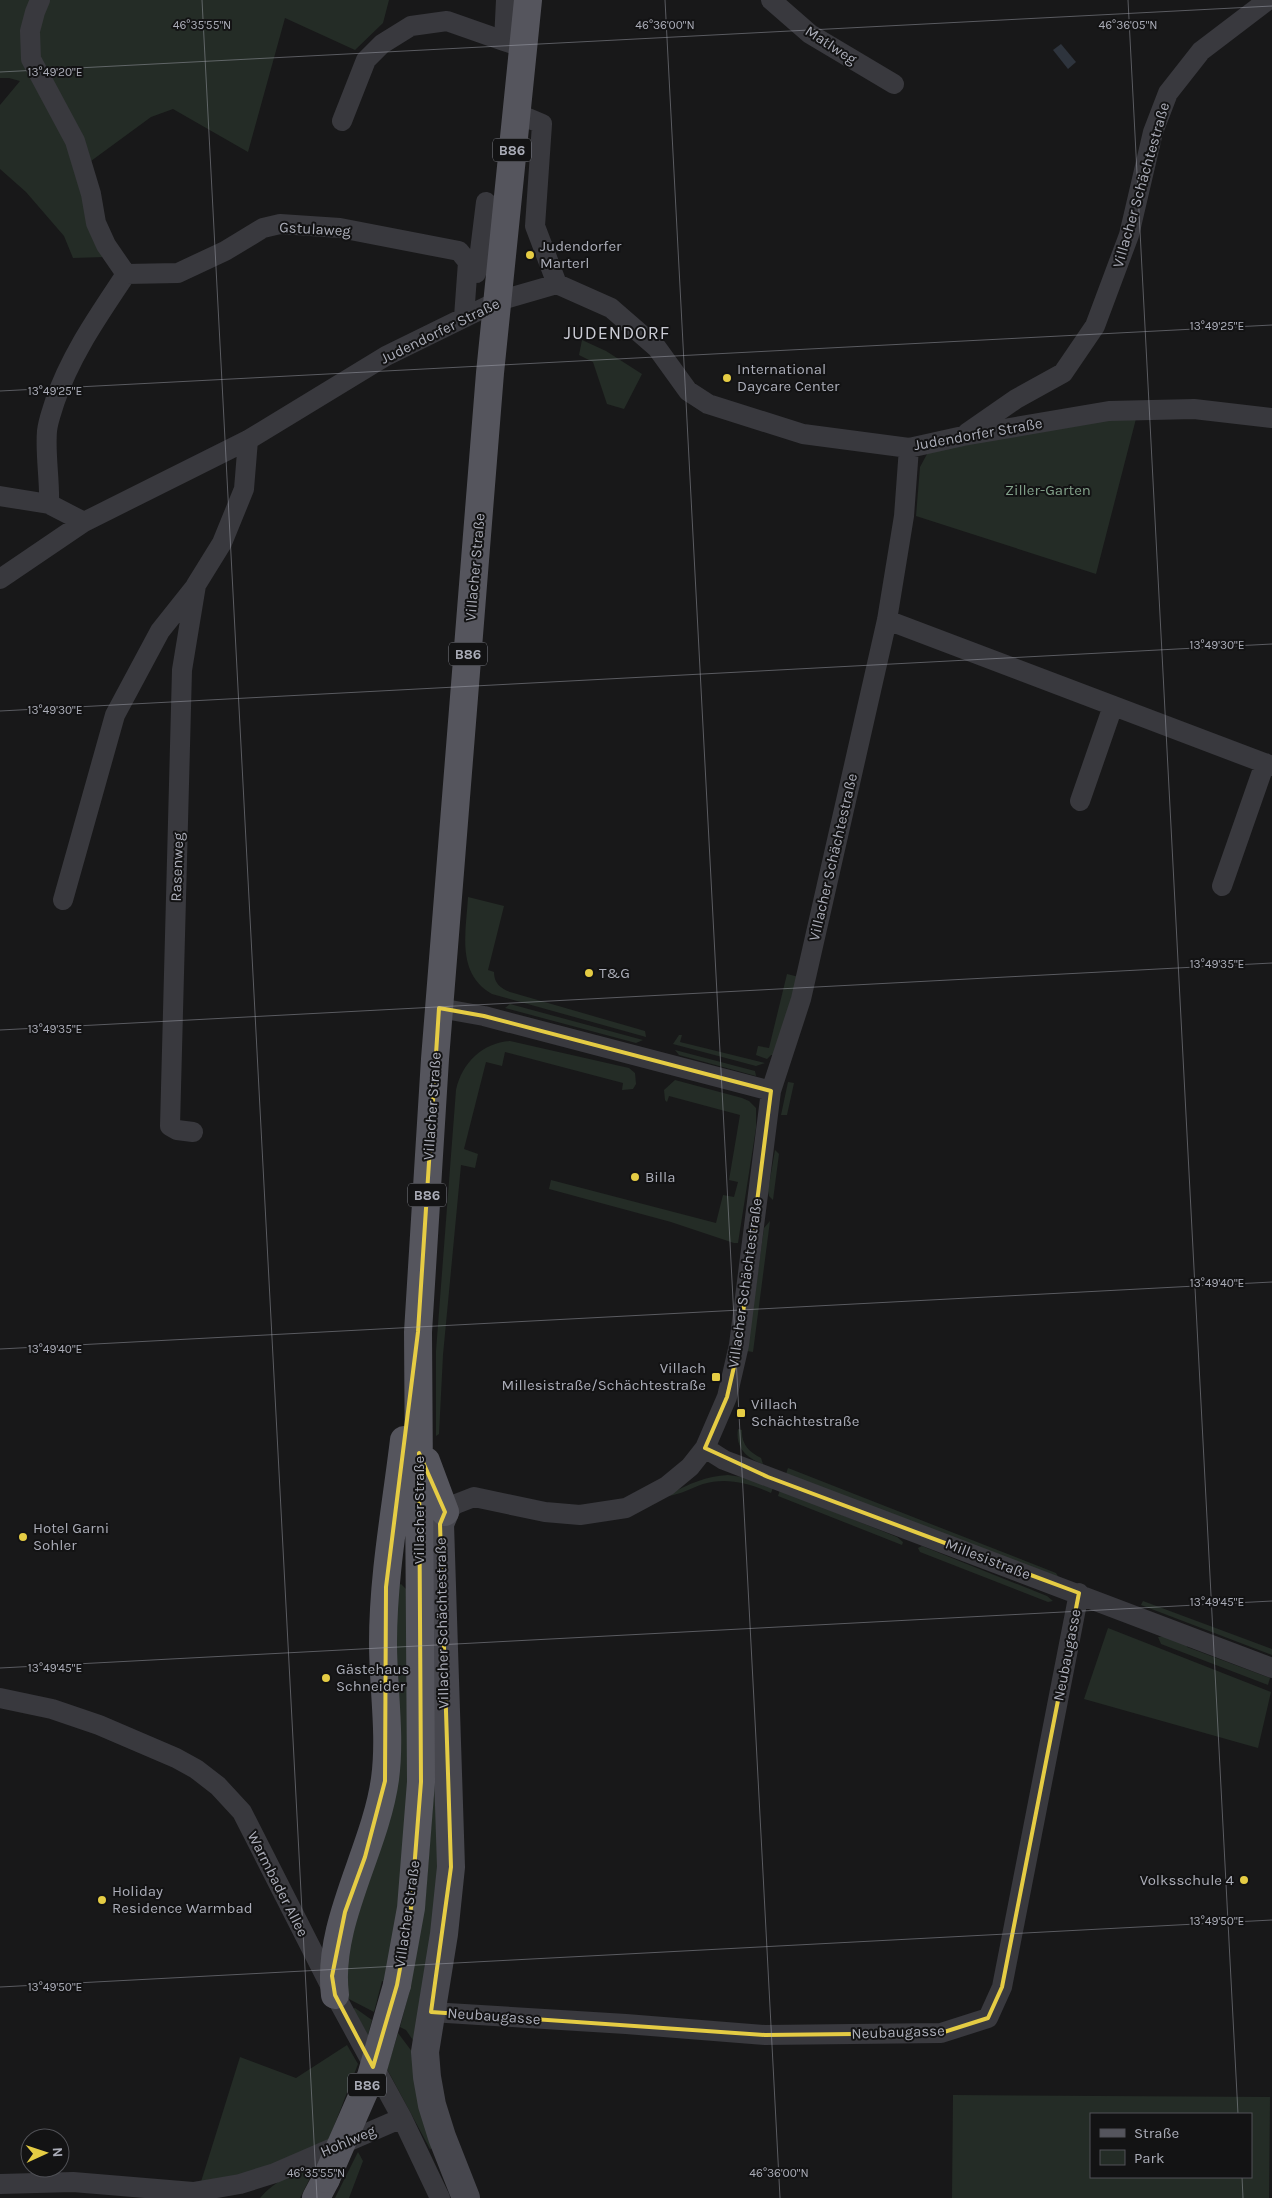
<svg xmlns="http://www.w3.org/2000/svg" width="1272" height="2198" font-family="Karla,sans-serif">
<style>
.green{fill:#242c26;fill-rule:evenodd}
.water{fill:#2e343d}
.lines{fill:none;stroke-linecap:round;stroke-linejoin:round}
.street{stroke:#39393e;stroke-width:20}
.secondary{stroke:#47474e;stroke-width:28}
.primary{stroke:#55555d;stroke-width:28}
.primary-bridge{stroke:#55555d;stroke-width:28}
.marked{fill:none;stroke:#e5cc44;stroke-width:4;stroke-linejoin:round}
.ticks{fill:none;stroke:#abadb8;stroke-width:1;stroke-opacity:0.45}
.poi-dot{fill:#e5cc44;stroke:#131314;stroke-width:2}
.labels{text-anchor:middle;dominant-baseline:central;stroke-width:4;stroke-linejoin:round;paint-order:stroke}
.shield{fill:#131314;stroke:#7d7f87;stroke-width:1}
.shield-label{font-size:14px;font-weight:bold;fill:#abadb8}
.street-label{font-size:15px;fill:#abadb8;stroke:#131314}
.poi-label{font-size:15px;fill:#abadb8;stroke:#131314;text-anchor:start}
.park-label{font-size:15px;fill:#83a28b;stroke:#131314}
.quarter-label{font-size:18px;letter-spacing:1px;fill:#cbccd5;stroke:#131314}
.ticks-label{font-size:12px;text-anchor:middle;fill:#abadb8;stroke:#131314;stroke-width:4;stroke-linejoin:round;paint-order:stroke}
</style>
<rect width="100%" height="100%" fill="#181819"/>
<path class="green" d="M 0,0 L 389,0 L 383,23 L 355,50 L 285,18 L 248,152 L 173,109 L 151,117 L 91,161 L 105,257 L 73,258 L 64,236 L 26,192 L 0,169 L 0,105 L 20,81 L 9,78 L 0,78 Z
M 582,340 L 606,351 L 642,374 L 624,409 L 607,404 L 593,362 L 579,355 Z
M 1138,411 L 1096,574 L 916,516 L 920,467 L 933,443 Z
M 468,897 L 504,906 L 488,970 L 494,972 C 494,983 500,988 510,992 L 645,1031 L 646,1037 L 492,994 C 456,973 466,933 468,897 Z
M 787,974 L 799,977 L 777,1055 L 771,1055 L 767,1059 L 756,1055 L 758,1046 L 769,1048 Z
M 510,1004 L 643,1040 L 636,1043 L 505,1008 Z
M 679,1035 L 682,1035 L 680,1042 L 765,1063 L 756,1066 L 673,1044 Z
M 510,1041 L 629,1068 L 635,1073 L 636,1084 L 633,1089 L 622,1090 L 623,1083 L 505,1052 L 502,1066 L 486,1062 L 464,1149 L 478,1154 L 475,1168 L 461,1165 L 443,1355 L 439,1434 L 436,1436 L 436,1351 L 456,1090 C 462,1063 482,1043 510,1041 Z
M 675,1050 L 755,1071 L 756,1076 L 679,1055 Z
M 675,1080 L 742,1098 L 749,1101 L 756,1108 L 756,1128 L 738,1243 L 734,1243 L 671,1222 L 549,1189 L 551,1180 L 716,1223 L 723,1195 L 734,1197 L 738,1182 L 729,1180 L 740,1115 L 669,1096 L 667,1102 L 665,1100 L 664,1090 Z
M 788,1082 L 794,1083 L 787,1115 L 781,1115 Z
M 775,1150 L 779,1154 L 773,1200 L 769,1196 L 768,1191 Z
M 770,1221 L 753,1352 L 747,1351 L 764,1228 Z
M 738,1429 L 742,1430 C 741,1444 749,1452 761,1458 L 763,1464 C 747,1458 735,1448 738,1429 Z
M 788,1468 L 1056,1573 L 1059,1578 L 786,1474 Z
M 728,1475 L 742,1477 L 773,1488 L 771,1493 C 749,1483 726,1477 703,1484 C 692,1488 681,1494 669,1496 L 670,1494 C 689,1484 706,1476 728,1475 Z
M 780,1490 L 897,1537 L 903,1542 L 902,1545 L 778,1496 Z
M 922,1546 L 1047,1596 L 1053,1601 L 1048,1602 L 920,1552 L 918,1548 Z
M 401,1584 L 407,1590 L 408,1794 L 400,1893 L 385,1981 L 382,1981 L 374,2012 L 347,1998 L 346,1952 L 366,1883 L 394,1588 Z
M 1143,1601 L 1272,1649 L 1272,1655 L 1141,1605 Z
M 1108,1628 L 1271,1692 L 1258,1748 L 1084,1699 Z
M 1168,1636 L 1186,1643 L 1187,1647 L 1270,1678 L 1268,1685 L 1161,1644 L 1158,1637 Z
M 435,1778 L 441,1880 L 417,2046 L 406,2030 L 400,2027 L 410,1989 L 425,1904 Z
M 355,2008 L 372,2020 L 368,2035 L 353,2009 Z
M 398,2033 L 416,2057 L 433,2148 L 430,2149 L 387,2069 Z
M 347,2045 L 358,2064 L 326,2147 L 239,2176 L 200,2185 L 240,2057 L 296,2078 Z
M 953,2095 L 1270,2097 L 1269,2198 L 952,2198 ZM 1251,2114 L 1251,2177 L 1091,2177 L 1091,2114 Z
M 358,2152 L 363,2161 L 349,2198 L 335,2198 Z
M 316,2166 L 300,2198 L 260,2198 C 275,2180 294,2173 316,2166 Z"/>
<path class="water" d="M 1061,44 L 1076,62 L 1068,69 L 1053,50 Z"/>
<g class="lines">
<path class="street" d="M 40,0 L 35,12 L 30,31 L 31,59 L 75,141 L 91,194 L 96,223 L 106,245 L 126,274
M 506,0 L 504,41 L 516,45
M 771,0 L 810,34 L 894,84
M 516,113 L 542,124 L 535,226 L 557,284
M 342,121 L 366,60 L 382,44 L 411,26 L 447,21 L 504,41
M 470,273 L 476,273 L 478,267 L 486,202
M 126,274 L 178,273 L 225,251 L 263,228 L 280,224 L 340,228 L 459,251 L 468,262 L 464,317
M 967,433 L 1016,399 L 1063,373 L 1095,326 L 1129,235 L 1153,132 L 1168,93 L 1201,51 L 1268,0
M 0,496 L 49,504 L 84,522
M 49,504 C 50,480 45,455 47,431 C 48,421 52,411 55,401 C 71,354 99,315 126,274
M 0,579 L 84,522 L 248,440 L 386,356 L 498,301 L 557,284 L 611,308 L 657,348 L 688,391 L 708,404 L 803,434 L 909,448 L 963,436 L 1109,411 L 1194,409 L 1272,418
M 887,620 L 1272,766
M 1080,801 L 1113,706
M 1222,886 L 1265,763
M 63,900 L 115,715 L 160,631 L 195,587
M 439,1008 L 484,1016 L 771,1091
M 193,1132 L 177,1130 L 170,1126 L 182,670 L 196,585 L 222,543 L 244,489 L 248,440
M 705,1448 L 724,1460 L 1272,1668
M 445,1512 L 456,1504 L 474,1497 L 545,1512 L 580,1515 L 626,1508 L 667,1486 L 690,1467 L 705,1448 L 727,1397 L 739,1345 L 771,1091 L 801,999 L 887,620 L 904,516 L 909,448
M 0,1698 L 52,1709 L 99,1725 L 176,1758 L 196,1769 L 218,1786 L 242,1812 L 335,1995 L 402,2118 L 440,2198
M 431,2012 L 626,2024 L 765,2035 L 941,2033 L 988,2018 L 1002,1987 L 1079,1593
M 0,2184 L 73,2182 L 193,2192 L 240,2184 L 275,2173 L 402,2118"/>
<path class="secondary" d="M 445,1512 L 440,1524 L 451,1867 L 444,1934 L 425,2052 L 427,2077 L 432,2105 L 442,2137 L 466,2198"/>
<path class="primary" d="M 426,1461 L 445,1512
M 397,1985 L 411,1908 L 421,1782 L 418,1332 L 435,1059 L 490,373 L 528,0
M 335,1995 C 326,1923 375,1851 385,1779 C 391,1734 383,1688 383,1643 C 383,1575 396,1507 404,1440
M 316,2198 L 326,2179"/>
<path class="primary-bridge" d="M 326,2179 L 371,2076 L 397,1985"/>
</g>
<path class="marked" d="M 439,1008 L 484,1016 L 771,1091 L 739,1345 L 727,1397 L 705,1448 L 768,1477 L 1079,1593 L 1002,1987 L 988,2018 L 941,2033 L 765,2035 L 431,2012 L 451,1867 L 440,1524 L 445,1512 L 419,1453 L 421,1782 L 411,1908 L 397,1985 L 373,2067 L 335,1995 L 332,1976 L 345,1912 L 365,1857 L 385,1781 L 386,1587 L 418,1332 Z"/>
<path class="ticks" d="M 202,0 L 317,2198M 665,0 L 780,2198M 1128,0 L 1238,2114M 0,72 L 1272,6M 0,391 L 1272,325M 0,711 L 1272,644M 0,1030 L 1272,963M 0,1349 L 1272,1282M 0,1668 L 1272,1601M 0,1987 L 1272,1920M 1242,2177 L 1243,2198"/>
<g class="poi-dot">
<circle cx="530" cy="255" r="5"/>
<circle cx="727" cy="378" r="5"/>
<circle cx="589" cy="973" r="5"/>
<circle cx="635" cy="1177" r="5"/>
<rect x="711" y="1372" width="10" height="10" rx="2.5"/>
<rect x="736" y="1408" width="10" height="10" rx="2.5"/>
<circle cx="23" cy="1537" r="5"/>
<circle cx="326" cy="1678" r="5"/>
<circle cx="1244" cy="1880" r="5"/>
<circle cx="102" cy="1900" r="5"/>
</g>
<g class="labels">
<g class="shield">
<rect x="493" y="138.5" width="38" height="23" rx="4"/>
<rect x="449" y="642.5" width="38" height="23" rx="4"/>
<rect x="408" y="1183.5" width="38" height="23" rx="4"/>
<rect x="348" y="2073.5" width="38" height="23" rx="4"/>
</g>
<g class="shield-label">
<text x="512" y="150">B86</text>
<text x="468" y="654">B86</text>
<text x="427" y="1195">B86</text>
<text x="367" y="2085">B86</text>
</g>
<g class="street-label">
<text transform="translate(831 45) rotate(33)">Matlweg</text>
<text transform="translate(1141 185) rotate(-74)">Villacher Schächtestraße</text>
<text transform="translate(315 229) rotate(3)">Gstulaweg</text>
<text transform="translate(440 331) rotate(-26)">Judendorfer Straße</text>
<text transform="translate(978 434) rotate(-10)">Judendorfer Straße</text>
<text transform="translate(475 567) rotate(-85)">Villacher Straße</text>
<text transform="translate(833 857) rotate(-77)">Villacher Schächtestraße</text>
<text transform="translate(177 867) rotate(-88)">Rasenweg</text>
<text transform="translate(432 1106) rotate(-86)">Villacher Straße</text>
<text transform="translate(745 1283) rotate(-82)">Villacher Schächtestraße</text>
<text transform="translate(419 1510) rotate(-90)">Villacher Straße</text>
<text transform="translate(988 1559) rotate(21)">Millesistraße</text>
<text transform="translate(442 1623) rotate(-91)">Villacher Schächtestraße</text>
<text transform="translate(1067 1655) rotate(-79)">Neubaugasse</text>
<text transform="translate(278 1884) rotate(63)">Warmbader Allee</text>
<text transform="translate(407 1914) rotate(-82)">Villacher Straße</text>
<text transform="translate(494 2016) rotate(4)">Neubaugasse</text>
<text transform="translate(898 2032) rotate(-2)">Neubaugasse</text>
<text transform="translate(348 2141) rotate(-23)">Hohlweg</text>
</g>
<g class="poi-label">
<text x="540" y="246">Judendorfer<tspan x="540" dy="17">Marterl</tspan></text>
<text x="737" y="369">International<tspan x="737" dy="17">Daycare Center</tspan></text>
<text x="599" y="973">T&amp;G</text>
<text x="645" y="1177">Billa</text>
<text x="706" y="1368" text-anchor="end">Villach<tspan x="706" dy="17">Millesistraße/Schächtestraße</tspan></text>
<text x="751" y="1404">Villach<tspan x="751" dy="17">Schächtestraße</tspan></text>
<text x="33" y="1528">Hotel Garni<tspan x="33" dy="17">Sohler</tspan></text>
<text x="336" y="1669">Gästehaus<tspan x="336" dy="17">Schneider</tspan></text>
<text x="1234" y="1880" text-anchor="end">Volksschule 4</text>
<text x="112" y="1891">Holiday<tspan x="112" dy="17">Residence Warmbad</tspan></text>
</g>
<g class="park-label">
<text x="1048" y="490">Ziller-Garten</text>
</g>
<g class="quarter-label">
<text x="617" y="333">JUDENDORF</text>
</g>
</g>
<g class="ticks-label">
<text x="202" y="29">46°35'55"N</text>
<text x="665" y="29">46°36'00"N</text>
<text x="1128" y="29">46°36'05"N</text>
<text x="55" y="76">13°49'20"E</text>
<text x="1217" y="330">13°49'25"E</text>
<text x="55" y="395">13°49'25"E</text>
<text x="1217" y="649">13°49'30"E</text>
<text x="55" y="714">13°49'30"E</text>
<text x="1217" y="968">13°49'35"E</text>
<text x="55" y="1033">13°49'35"E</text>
<text x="1217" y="1287">13°49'40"E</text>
<text x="55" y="1353">13°49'40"E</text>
<text x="1217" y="1606">13°49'45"E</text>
<text x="55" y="1672">13°49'45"E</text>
<text x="1217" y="1925">13°49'50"E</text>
<text x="55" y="1991">13°49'50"E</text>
<text x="316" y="2177">46°35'55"N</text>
<text x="779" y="2177">46°36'00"N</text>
</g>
<rect x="1090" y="2113" width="162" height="65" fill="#131314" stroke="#505156"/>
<rect x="1100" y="2129" width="25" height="8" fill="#55555d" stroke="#505156"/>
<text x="1134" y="2138" font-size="15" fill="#abadb8">Straße</text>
<rect x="1100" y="2150" width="25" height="15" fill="#242c26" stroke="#505156"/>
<text x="1134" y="2163" font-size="15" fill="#abadb8">Park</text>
<g transform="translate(45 2153) rotate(87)"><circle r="24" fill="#131314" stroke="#505156"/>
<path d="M0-4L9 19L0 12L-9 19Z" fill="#e5cc44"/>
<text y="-8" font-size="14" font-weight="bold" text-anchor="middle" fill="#abadb8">N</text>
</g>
</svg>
